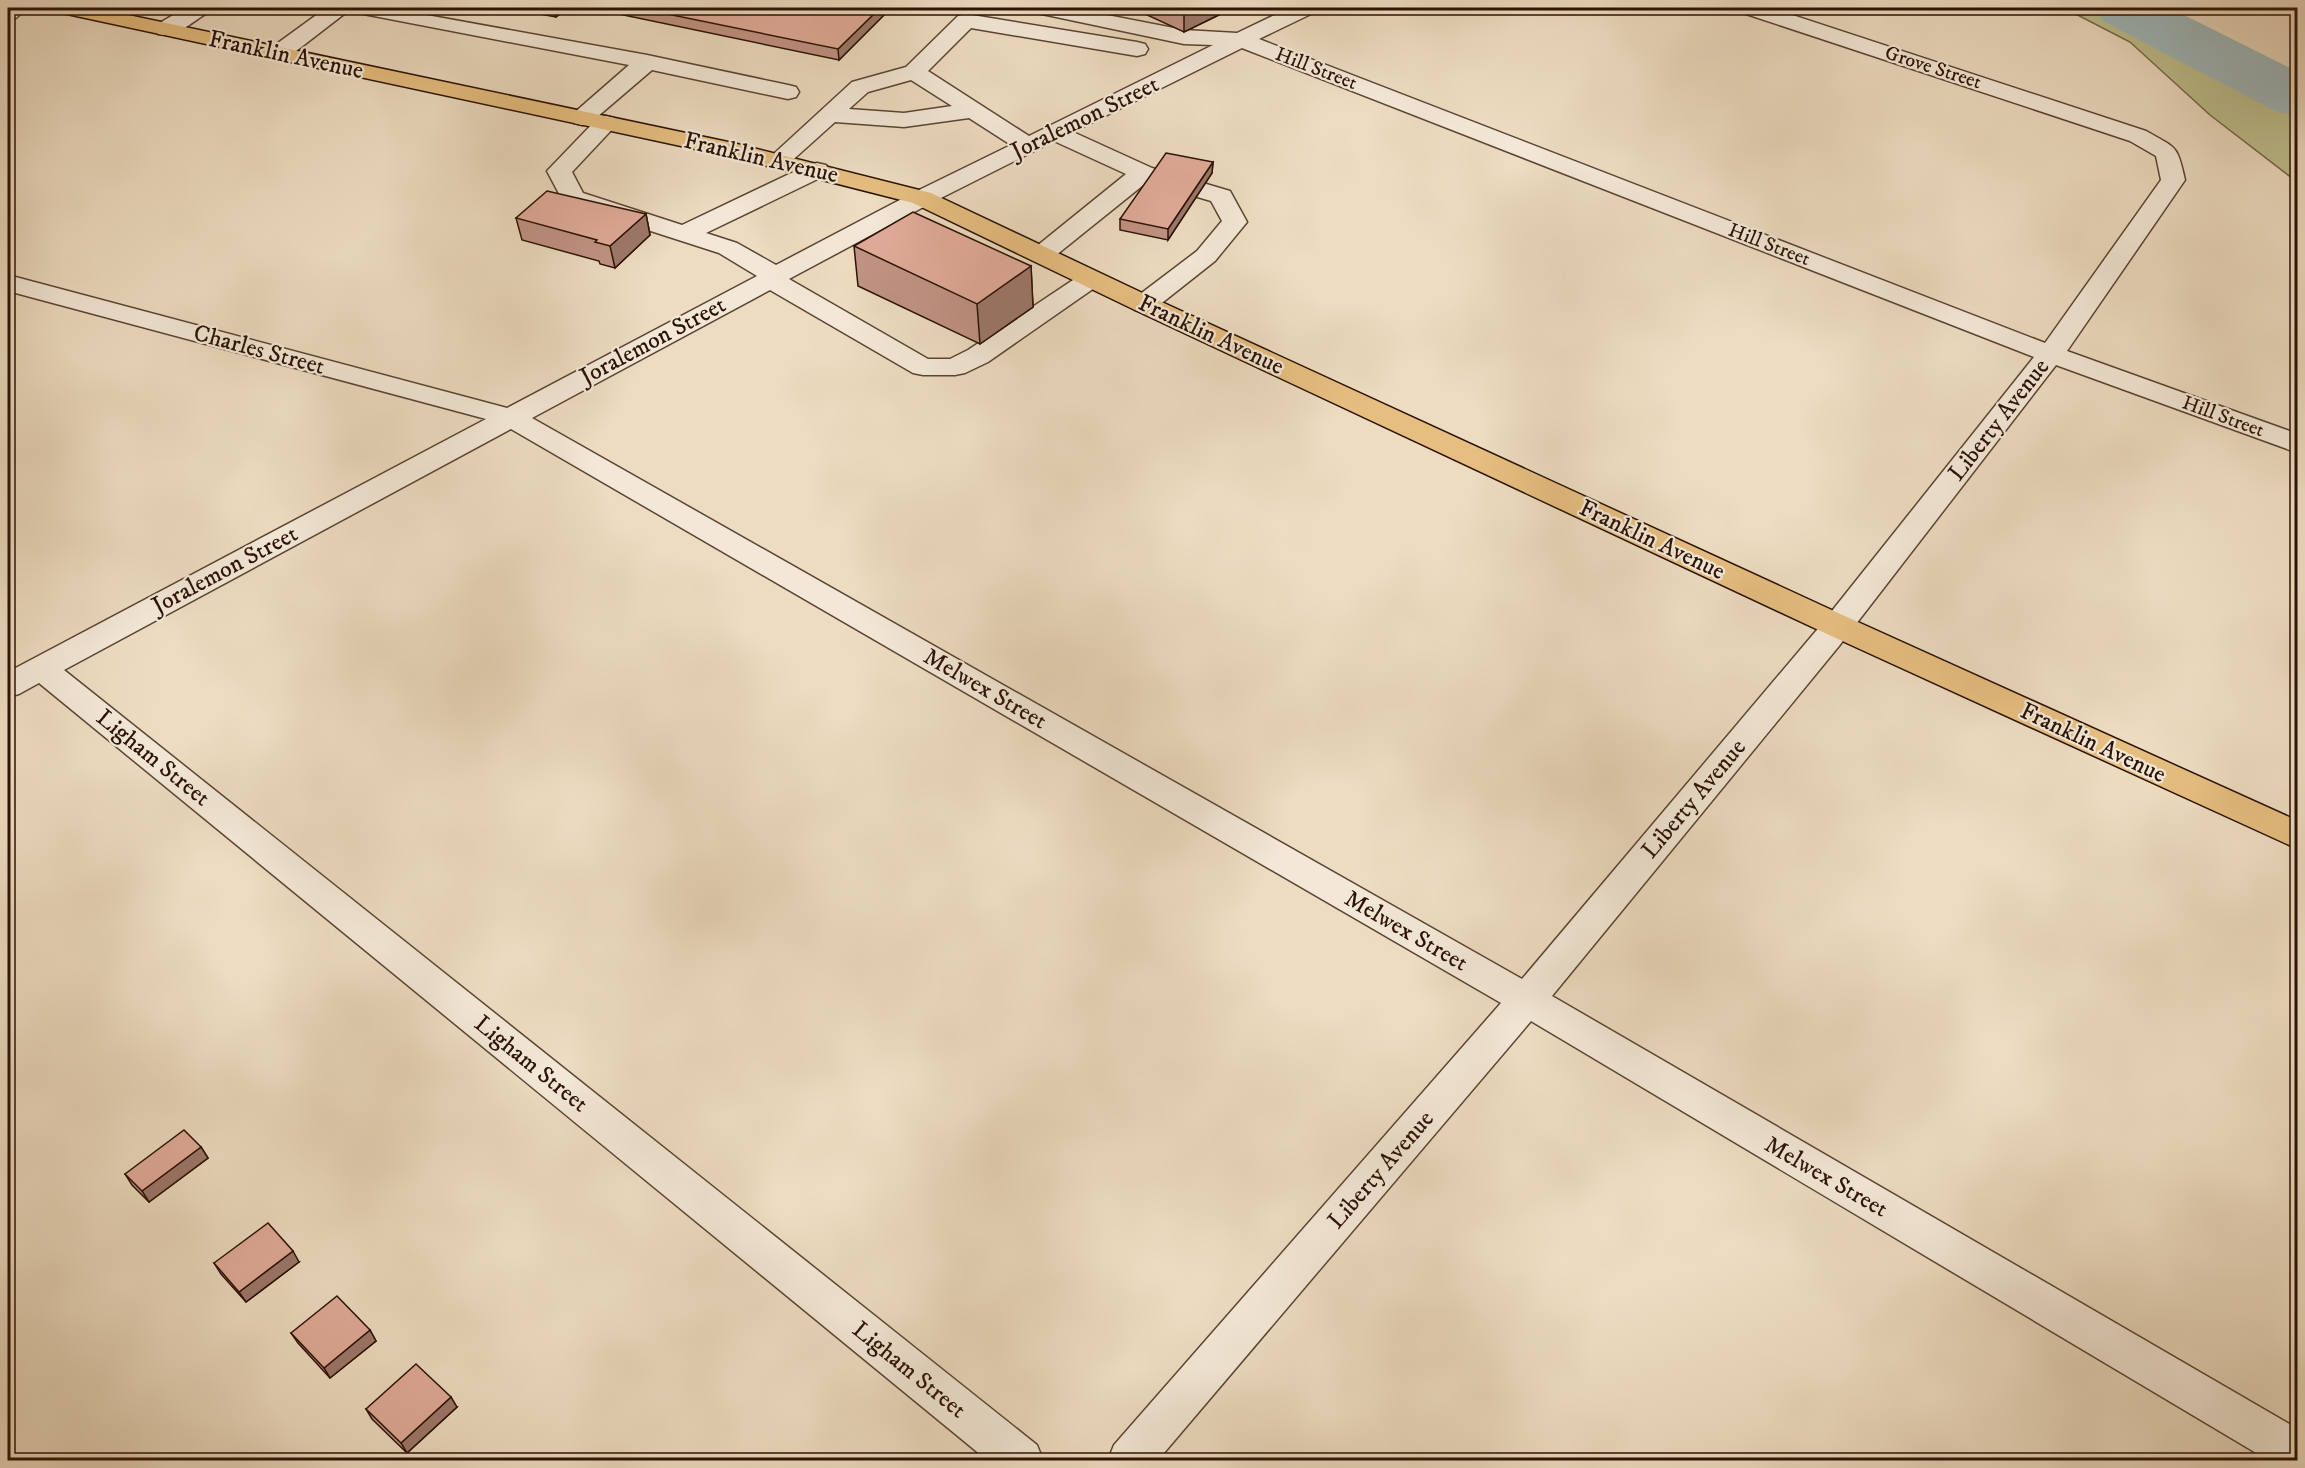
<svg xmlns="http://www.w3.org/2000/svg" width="2305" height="1468" font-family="'IM FELL DW Pica',serif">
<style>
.green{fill:#bebf8e;stroke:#746849;stroke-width:1.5}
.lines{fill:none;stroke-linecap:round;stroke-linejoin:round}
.river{fill:#9eb9bd;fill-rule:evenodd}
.minor-casing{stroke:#5b4433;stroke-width:3}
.major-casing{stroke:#2a1204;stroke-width:3}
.minor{fill:#f3e8d7;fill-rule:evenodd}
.major{fill:#e6be80;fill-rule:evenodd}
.wall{fill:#c19384;stroke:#2a1204;stroke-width:1.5}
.shaded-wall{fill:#9d786b;stroke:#2a1204;stroke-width:1.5}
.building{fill:#e0ab99;stroke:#2a1204;stroke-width:1.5}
.labels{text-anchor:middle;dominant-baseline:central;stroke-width:4.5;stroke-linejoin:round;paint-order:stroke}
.far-street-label{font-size:20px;fill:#2a1204;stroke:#f3e8d7}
.street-label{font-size:24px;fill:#2a1204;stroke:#f3e8d7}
</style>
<rect width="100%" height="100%" fill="#eddcc1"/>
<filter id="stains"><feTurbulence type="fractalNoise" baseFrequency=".00333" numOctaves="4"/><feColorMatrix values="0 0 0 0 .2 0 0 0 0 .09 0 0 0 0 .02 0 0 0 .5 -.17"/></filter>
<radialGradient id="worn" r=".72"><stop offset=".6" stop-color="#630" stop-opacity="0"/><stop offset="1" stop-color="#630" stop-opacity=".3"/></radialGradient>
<path class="green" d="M 2064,8 L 2165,8 L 2297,74 L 2297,182 L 2210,115 L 2130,42 Z"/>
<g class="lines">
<path class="river" d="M 2094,8 L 2170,8 L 2298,72 L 2298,116 L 2275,111 L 2103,21 Z"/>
<g class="minor-casing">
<path id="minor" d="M 8,8 L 27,8 L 16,18 L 8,19 Z
M 185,8 L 210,8 L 207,13 C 192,22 176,38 158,34 L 155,29 L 158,24 Z
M 326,8 L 388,8 L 647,55 L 788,85 L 796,87 L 799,92 L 796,97 L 788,99 L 652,70 L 590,123 L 582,125 L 574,123 L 570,118 L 574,113 L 629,65 L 348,11 L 287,58 L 279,60 L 271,58 L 268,53 L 271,48 Z
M 1032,8 L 1071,8 L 1184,30 L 1237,33 L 1289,8 L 1315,8 L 1313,13 L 1259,39 L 2045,343 L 2161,180 L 2156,156 L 2130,141 L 1743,13 L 1740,8 L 1771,8 L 2146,131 C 2177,149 2177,144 2185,180 L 2067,351 L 2298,434 L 2298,453 L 2056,365 L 1839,646 L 1552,996 L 2298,1429 L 2298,1460 L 2268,1460 L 1531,1021 L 1158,1460 L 1108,1460 L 1114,1445 L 1501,1003 L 511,429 L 64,670 L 1037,1445 L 1043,1460 L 987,1460 L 39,683 L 19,694 L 8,697 L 8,672 L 486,419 L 8,291 L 8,275 L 507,408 L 757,276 L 719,253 L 564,203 L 547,171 L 598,118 L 606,116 L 614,118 L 618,123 L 572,172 L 583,193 L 682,225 L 808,165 L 817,163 L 826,165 L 829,170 L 826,175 L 706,233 L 737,243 L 776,265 L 913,193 L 1011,145 L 969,118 L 904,127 L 835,122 L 786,166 L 778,168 L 770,166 L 766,161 L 852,82 L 906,67 L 958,16 L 966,14 L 1137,42 L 1145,44 L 1148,49 L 1145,54 L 1137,56 L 971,28 L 928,71 L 1029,136 L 1213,45 L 1184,44 L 1042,14 L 1034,13 ZM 1242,48 L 2034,357 L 1816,631 L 1522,979 L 532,418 L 770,290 L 913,373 L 923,375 L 955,375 L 965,373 L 988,362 L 1100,284 L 1104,279 L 1100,274 L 1091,271 L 1082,274 L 968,350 L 950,359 L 928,359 L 789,279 L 931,203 L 1054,141 L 1126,174 L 1032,250 L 1028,255 L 1032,260 L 1041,263 L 1050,260 L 1147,182 L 1211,201 L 1222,221 L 1197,251 L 1135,298 L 1131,304 L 1135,310 L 1144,312 L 1153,310 L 1215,261 L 1247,222 L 1230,191 L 1152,168 L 1073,132 ZM 911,80 L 952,106 L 904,113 L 849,109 L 868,92 Z"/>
</g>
<g class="major-casing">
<path id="major" d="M 57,8 L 95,8 L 733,143 L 931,193 L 1153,298 L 1849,618 L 2298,821 L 2298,849 L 1827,634 L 1135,310 L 913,203 L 732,157 L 67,14 L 59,13 Z"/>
</g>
<use href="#minor" class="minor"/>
<use href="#major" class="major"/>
</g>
<path class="wall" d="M 507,8 L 568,8 L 556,17 Z
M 590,8 L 885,8 L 885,14 L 839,60 Z
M 1145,8 L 1233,8 L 1184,32 L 1145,14 Z
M 1213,162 L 1212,173 L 1168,240 L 1120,230 L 1120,219 Z
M 646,214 L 650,235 L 615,268 L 600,264 L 599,261 L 522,240 L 516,218 Z
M 854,246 L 1031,266 L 1033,307 L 980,344 L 858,286 Z
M 201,1147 L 208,1158 L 149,1202 L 132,1185 L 125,1174 Z
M 299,1262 L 246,1302 L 221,1274 L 214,1263 Z
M 370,1330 L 376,1341 L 330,1378 L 298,1343 L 291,1333 Z
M 457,1407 L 407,1453 L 372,1419 L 366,1409 Z"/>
<path class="shaded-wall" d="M 554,8 L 568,8 L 556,17 Z
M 880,8 L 885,8 L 885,14 L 839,60 L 838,49 Z
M 1191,8 L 1233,8 L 1184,32 L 1184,11 Z
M 1213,162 L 1212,173 L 1168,240 L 1168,229 Z
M 646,214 L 650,235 L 615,268 L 610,246 Z
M 1031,266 L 1033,307 L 980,344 L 977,304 Z
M 201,1147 L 208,1158 L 149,1202 L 142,1191 Z
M 293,1251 L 299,1262 L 246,1302 L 239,1292 Z
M 370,1330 L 376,1341 L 330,1378 L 324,1368 Z
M 451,1397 L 457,1407 L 407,1453 L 401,1443 Z"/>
<path class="building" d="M 638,8 L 880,8 L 838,49 Z
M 1176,8 L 1191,8 L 1184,11 Z
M 1166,153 L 1213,162 L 1168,229 L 1120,219 Z
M 547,191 L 646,214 L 610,246 L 595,242 L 597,240 L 516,218 Z
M 913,212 L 1031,266 L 977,304 L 854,246 Z
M 184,1130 L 201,1147 L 142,1191 L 125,1174 Z
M 268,1223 L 293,1251 L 239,1292 L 214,1263 Z
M 337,1296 L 370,1330 L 324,1368 L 291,1333 Z
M 416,1364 L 451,1397 L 401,1443 L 366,1409 Z"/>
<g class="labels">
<g class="far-street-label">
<text transform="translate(1933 68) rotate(18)">Grove Street</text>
<text transform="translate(1316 69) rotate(21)">Hill Street</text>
<text transform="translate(1769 245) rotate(21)">Hill Street</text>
<text transform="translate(2223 417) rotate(20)">Hill Street</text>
</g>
<g class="street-label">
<text transform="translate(286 55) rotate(12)">Franklin Avenue</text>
<text transform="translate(1085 118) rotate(-26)">Joralemon Street</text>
<text transform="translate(761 158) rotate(13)">Franklin Avenue</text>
<text transform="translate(1211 335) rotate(25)">Franklin Avenue</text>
<text transform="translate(653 341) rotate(-28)">Joralemon Street</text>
<text transform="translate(259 350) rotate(15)">Charles Street</text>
<text transform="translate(1999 420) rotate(-52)">Liberty Avenue</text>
<text transform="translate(1652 540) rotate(25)">Franklin Avenue</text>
<text transform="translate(225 570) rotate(-28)">Joralemon Street</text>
<text transform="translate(985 689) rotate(30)">Melwex Street</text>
<text transform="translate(2093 743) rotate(25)">Franklin Avenue</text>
<text transform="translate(153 758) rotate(39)">Ligham Street</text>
<text transform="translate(1694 799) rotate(-50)">Liberty Avenue</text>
<text transform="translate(1406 931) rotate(30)">Melwex Street</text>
<text transform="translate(531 1064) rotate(39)">Ligham Street</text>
<text transform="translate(1381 1170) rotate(-49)">Liberty Avenue</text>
<text transform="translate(1826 1177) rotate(30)">Melwex Street</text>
<text transform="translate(909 1370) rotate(39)">Ligham Street</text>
</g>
</g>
<rect width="2305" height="1468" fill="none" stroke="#eddcc1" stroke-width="30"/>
<rect x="9" y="9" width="2287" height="1450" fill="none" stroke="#2a1204" stroke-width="3"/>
<rect x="15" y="15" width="2275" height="1438" fill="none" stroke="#2a1204" stroke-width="1.5"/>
<rect width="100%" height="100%" filter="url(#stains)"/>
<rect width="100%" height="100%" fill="url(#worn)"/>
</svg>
